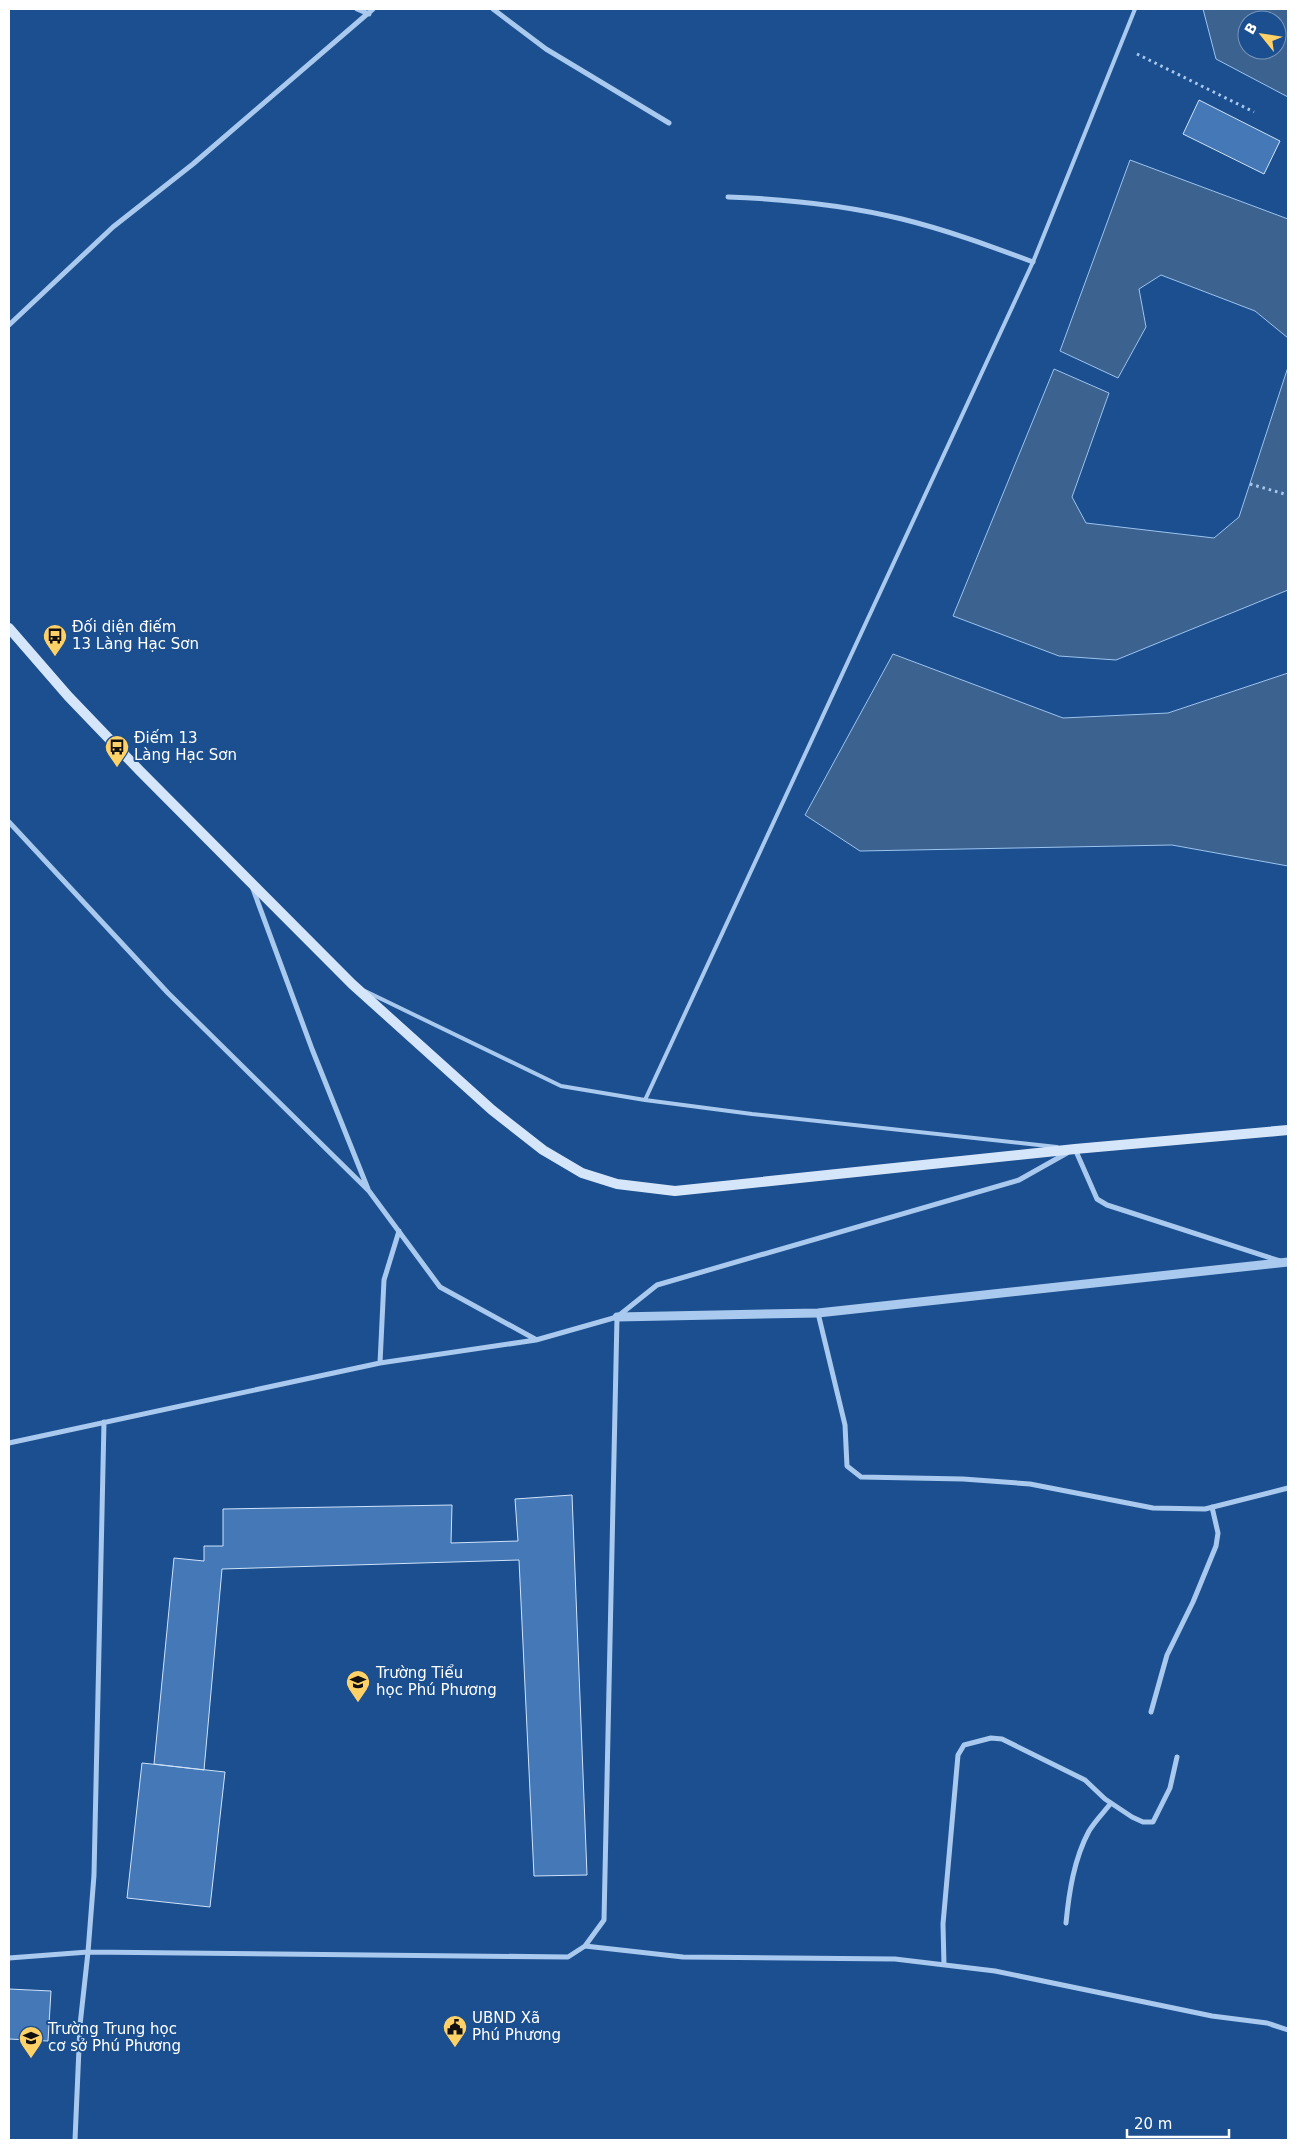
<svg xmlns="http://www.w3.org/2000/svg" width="1297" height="2149" font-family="'DejaVu Sans',sans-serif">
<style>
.water{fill:#3c6290;stroke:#9cc4f0;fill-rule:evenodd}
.building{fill:#4478b7;stroke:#cfe3fa}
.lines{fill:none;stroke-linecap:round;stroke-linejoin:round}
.path{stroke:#a9c9ee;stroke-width:3;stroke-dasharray:2.5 4;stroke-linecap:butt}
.service{stroke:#a9c9ee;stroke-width:4}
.minor{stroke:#a9c9ee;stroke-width:5}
.tertiary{stroke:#a9c9ee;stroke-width:9}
.secondary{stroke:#d6e6fa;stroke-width:10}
.labels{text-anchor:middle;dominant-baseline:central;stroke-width:4;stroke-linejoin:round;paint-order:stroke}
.poi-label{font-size:15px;fill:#fff;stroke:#1b4f8f;text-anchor:start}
</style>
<rect width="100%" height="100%" fill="#1b4f8f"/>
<path class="water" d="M 1203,9 L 1288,9 L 1288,97 L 1216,59 ZM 1247,20 L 1277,20 L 1277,50 L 1247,50 Z
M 1130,160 L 1288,219 L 1288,338 L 1255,311 L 1161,275 L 1139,289 L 1146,327 L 1118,378 L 1060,351 Z
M 1288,367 L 1288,590 L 1116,660 L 1059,656 L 953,616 L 1054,369 L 1109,393 L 1072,497 L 1086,523 L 1214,538 L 1239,517 Z
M 893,654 L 1063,718 L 1168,713 L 1288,673 L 1288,866 L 1172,845 L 860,851 L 805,815 Z"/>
<path class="building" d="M 1199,100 L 1280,141 L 1264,174 L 1183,134 Z
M 572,1495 L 587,1875 L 534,1876 L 519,1560 L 222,1569 L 204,1770 L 154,1764 L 174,1558 L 204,1561 L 204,1546 L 223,1546 L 223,1509 L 452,1505 L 451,1543 L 518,1541 L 515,1499 Z
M 142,1763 L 225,1772 L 210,1907 L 127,1898 Z
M 9,1989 L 51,1991 L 48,2041 L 9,2039 Z"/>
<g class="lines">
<path class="path" d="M 1137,54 L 1254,112
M 1250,484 L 1288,495"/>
<path class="service" d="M 365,991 L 561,1086 L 645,1100 L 752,1114 L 1057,1147
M 645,1100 L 1033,262 L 1135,9"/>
<path class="minor" d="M 357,9 L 369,14
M 493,9 L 546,49 L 669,123
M 728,197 C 787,199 845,205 902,219 C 947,230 990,246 1033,262
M 9,325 L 113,227 L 193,164 L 373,9
M 9,822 L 168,993 L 369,1191 L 440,1287 L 535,1339
M 253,889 L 312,1049 L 368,1189
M 1075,1149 L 1097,1199 L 1107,1205 L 1280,1261
M 818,1313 L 845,1425 L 847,1466 L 861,1477 L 963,1479 L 1030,1484 L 1153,1508 L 1205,1509 L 1288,1488
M 380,1363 L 384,1280 L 399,1231
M 104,1422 L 94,1875 L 88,1952 L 568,1957 L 585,1946 L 604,1920 L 617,1317
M 9,1443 L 380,1363 L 536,1340 L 617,1317 L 657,1285 L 1019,1180 L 1067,1153
M 1151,1712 L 1167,1655 L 1193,1602 L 1216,1546 L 1218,1533 L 1212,1507
M 1066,1923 C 1069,1892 1074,1859 1089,1831 C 1095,1821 1104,1812 1111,1803
M 585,1946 L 683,1957 L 895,1959 L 995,1971 L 1212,2016 L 1267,2023 L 1288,2030
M 9,1958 L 88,1952 L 80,2025 L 75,2140
M 944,1965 L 943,1924 L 958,1755 L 964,1745 L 991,1738 L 1002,1739 L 1085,1780 L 1105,1799 L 1132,1817 L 1143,1822 L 1153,1822 L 1170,1788 L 1177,1757"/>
<path class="tertiary" d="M 617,1317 L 818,1313 L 1288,1262"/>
<path class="secondary" d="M 9,628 L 68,696 L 140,771 L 352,984 L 492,1110 L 543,1150 L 582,1173 L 617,1184 L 675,1191 L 1075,1149 L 1288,1130"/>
</g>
<defs>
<g id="bus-pin" transform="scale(1.25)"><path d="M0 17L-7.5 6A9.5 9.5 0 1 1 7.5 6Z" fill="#ffd166" stroke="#1b4f8f"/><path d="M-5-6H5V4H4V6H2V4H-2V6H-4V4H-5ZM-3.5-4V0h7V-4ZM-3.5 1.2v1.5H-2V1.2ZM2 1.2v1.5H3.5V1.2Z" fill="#111"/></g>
<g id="school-pin" transform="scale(1.25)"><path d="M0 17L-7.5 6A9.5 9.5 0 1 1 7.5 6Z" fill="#ffd166" stroke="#1b4f8f"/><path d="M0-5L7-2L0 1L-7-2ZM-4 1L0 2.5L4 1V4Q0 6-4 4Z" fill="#111"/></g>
<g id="civic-pin" transform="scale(1.25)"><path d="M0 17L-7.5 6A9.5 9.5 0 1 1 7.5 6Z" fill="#ffd166" stroke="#1b4f8f"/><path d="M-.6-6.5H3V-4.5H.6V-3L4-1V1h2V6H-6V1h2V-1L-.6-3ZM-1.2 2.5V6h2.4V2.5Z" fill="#111"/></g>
</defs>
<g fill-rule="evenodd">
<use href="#bus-pin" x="55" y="636"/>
<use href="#bus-pin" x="117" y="747"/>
<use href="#school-pin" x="358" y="1682"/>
<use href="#civic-pin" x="455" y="2027"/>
<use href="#school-pin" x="31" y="2038"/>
</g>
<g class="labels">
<g class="poi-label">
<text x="72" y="627">Đối diện điếm<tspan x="72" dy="17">13 Làng Hạc Sơn</tspan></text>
<text x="134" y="738">Điếm 13<tspan x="134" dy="17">Làng Hạc Sơn</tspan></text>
<text x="376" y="1673">Trường Tiểu<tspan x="376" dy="17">học Phú Phương</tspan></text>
<text x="472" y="2018">UBND Xã<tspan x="472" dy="17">Phú Phương</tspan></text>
<text x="48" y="2029">Trường Trung học<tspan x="48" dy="17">cơ sở Phú Phương</tspan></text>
</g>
</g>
<rect width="1297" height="2149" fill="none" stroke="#ffffff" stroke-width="20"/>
<g transform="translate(1262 35) rotate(300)"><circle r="24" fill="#1b4f8f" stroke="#7695bc"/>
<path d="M0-4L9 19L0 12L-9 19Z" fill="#ffd166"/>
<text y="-8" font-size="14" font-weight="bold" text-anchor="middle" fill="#ffffff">B</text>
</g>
<path d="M1127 2129v8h102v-8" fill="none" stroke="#ffffff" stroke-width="2.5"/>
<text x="1134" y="2129" font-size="15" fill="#ffffff" stroke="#1b4f8f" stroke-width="4" paint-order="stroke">20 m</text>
</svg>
